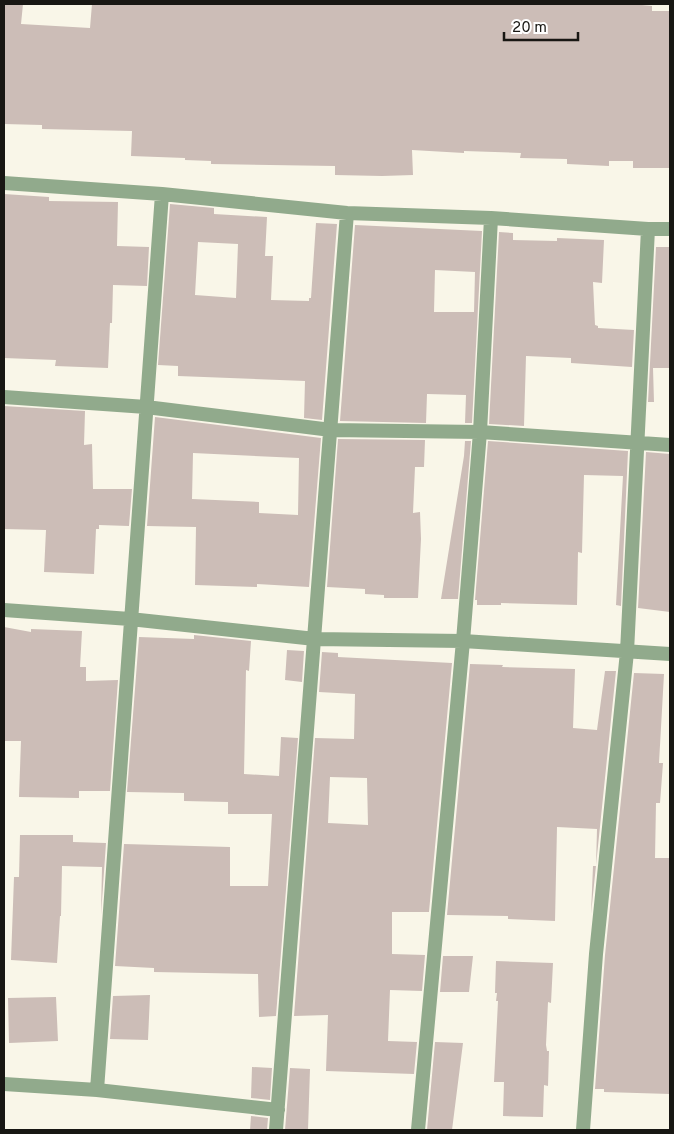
<svg xmlns="http://www.w3.org/2000/svg" width="674" height="1134" font-family="Overpass,sans-serif">
<style>
.building{fill:#ccbdb7;fill-rule:evenodd}
.lines{fill:none;stroke-linecap:round;stroke-linejoin:round}
.minor{stroke:#91aa8c;stroke-width:14}
</style>
<rect width="100%" height="100%" fill="#f9f6e8"/>
<path class="building" d="M 4,4 L 23,4 L 21,24 L 90,28 L 92,4 L 632,4 L 652,6 L 652,11 L 670,11 L 670,168 L 633,168 L 633,161 L 609,161 L 609,166 L 567,164 L 567,159 L 520,158 L 521,153 L 464,151 L 464,153 L 412,150 L 413,175 L 382,176 L 335,175 L 335,166 L 211,164 L 211,161 L 185,160 L 185,158 L 131,156 L 132,131 L 42,129 L 42,125 L 4,124 Z
M 4,194 L 49,197 L 49,201 L 118,202 L 117,246 L 149,247 L 147,286 L 113,285 L 112,323 L 110,323 L 108,368 L 55,366 L 56,360 L 4,358 Z
M 170,204 L 214,208 L 214,214 L 267,217 L 265,256 L 273,256 L 271,300 L 309,301 L 309,298 L 311,298 L 316,223 L 337,224 L 322,420 L 304,418 L 305,381 L 178,376 L 178,366 L 158,365 ZM 198,242 L 238,244 L 236,298 L 195,295 Z
M 355,225 L 482,231 L 472,423 L 465,423 L 466,395 L 427,394 L 426,423 L 340,421 ZM 435,270 L 475,272 L 474,312 L 434,312 Z
M 499,232 L 513,233 L 513,240 L 557,241 L 557,238 L 604,240 L 602,283 L 593,282 L 595,325 L 598,326 L 598,328 L 634,330 L 632,367 L 571,363 L 571,358 L 526,356 L 524,426 L 489,424 Z
M 656,247 L 670,247 L 670,368 L 653,368 L 654,402 L 648,402 Z
M 4,406 L 85,411 L 84,445 L 92,444 L 93,489 L 132,489 L 129,526 L 99,525 L 99,529 L 96,529 L 94,574 L 44,572 L 46,530 L 4,529 Z
M 155,417 L 321,438 L 309,587 L 257,584 L 257,587 L 195,585 L 196,527 L 147,526 ZM 193,453 L 299,458 L 298,515 L 259,513 L 259,502 L 192,499 Z
M 338,439 L 425,440 L 424,467 L 415,467 L 413,513 L 420,512 L 421,539 L 418,598 L 384,598 L 384,595 L 365,594 L 365,589 L 327,587 Z
M 465,441 L 471,441 L 458,599 L 441,599 L 464,456 Z
M 488,441 L 628,451 L 621,606 L 616,605 L 623,476 L 584,475 L 582,553 L 578,552 L 577,605 L 501,603 L 501,605 L 477,605 L 477,600 L 475,600 Z
M 646,452 L 670,454 L 670,612 L 638,608 Z
M 4,627 L 31,632 L 31,629 L 82,631 L 80,667 L 86,667 L 86,681 L 118,680 L 110,791 L 79,791 L 79,798 L 19,797 L 21,741 L 4,741 Z
M 194,635 L 251,641 L 249,671 L 246,670 L 244,774 L 279,776 L 281,737 L 298,738 L 276,1016 L 259,1017 L 258,974 L 154,972 L 154,968 L 115,966 L 124,844 L 230,847 L 230,886 L 268,886 L 272,814 L 228,814 L 228,802 L 184,801 L 184,793 L 127,792 L 139,637 L 194,639 Z
M 287,650 L 304,651 L 302,682 L 285,680 Z
M 322,652 L 338,653 L 338,657 L 452,663 L 429,912 L 392,912 L 392,954 L 425,955 L 422,991 L 390,990 L 388,1041 L 417,1042 L 414,1074 L 326,1071 L 328,1015 L 294,1016 L 315,738 L 354,739 L 355,694 L 319,692 ZM 330,777 L 367,778 L 368,825 L 328,823 Z
M 470,664 L 503,665 L 502,667 L 575,669 L 573,728 L 597,730 L 605,671 L 616,671 L 591,914 L 593,866 L 596,866 L 597,829 L 557,827 L 555,921 L 508,919 L 508,916 L 447,915 Z
M 634,673 L 664,674 L 659,763 L 663,763 L 660,803 L 656,803 L 655,858 L 670,858 L 670,1094 L 604,1092 L 604,1089 L 595,1089 L 605,955 Z
M 20,835 L 73,835 L 73,842 L 106,843 L 101,915 L 102,867 L 62,866 L 61,916 L 60,916 L 57,963 L 11,960 L 14,877 L 19,877 Z
M 443,956 L 473,956 L 469,992 L 440,992 Z
M 496,961 L 553,963 L 551,1003 L 548,1002 L 546,1045 L 547,1051 L 549,1051 L 548,1086 L 544,1085 L 543,1117 L 503,1116 L 504,1082 L 494,1082 L 498,1001 L 496,1001 L 497,993 L 495,993 Z
M 150,995 L 148,1040 L 110,1039 L 113,996 Z
M 56,997 L 58,1041 L 9,1043 L 8,998 Z
M 435,1042 L 463,1043 L 452,1130 L 427,1130 Z
M 252,1067 L 272,1068 L 270,1100 L 251,1098 Z
M 290,1068 L 310,1069 L 308,1130 L 285,1130 Z
M 251,1116 L 268,1118 L 267,1130 L 250,1130 Z"/>
<g class="lines">
<path class="minor" d="M 4,183 L 162,194 L 347,213 L 491,218 L 648,229 L 670,229
M 4,397 L 146,407 L 331,430 L 480,432 L 670,445
M 4,610 L 130,619 L 315,639 L 463,641 L 670,654
M 4,1084 L 97,1090 L 278,1110
M 97,1090 L 162,194
M 276,1130 L 347,213
M 418,1130 L 463,641 L 480,432 L 491,218
M 583,1130 L 596,954 L 627,652 L 648,229"/>
</g>
<rect width="674" height="1134" fill="none" stroke="#181713" stroke-width="10"/>
<path d="M504 32v8h74v-8" fill="none" stroke="#181713" stroke-width="2.5"/>
<text x="512" y="32" font-size="15" fill="#181713" stroke="#ffffff" stroke-width="4" paint-order="stroke">20 m</text>
</svg>
